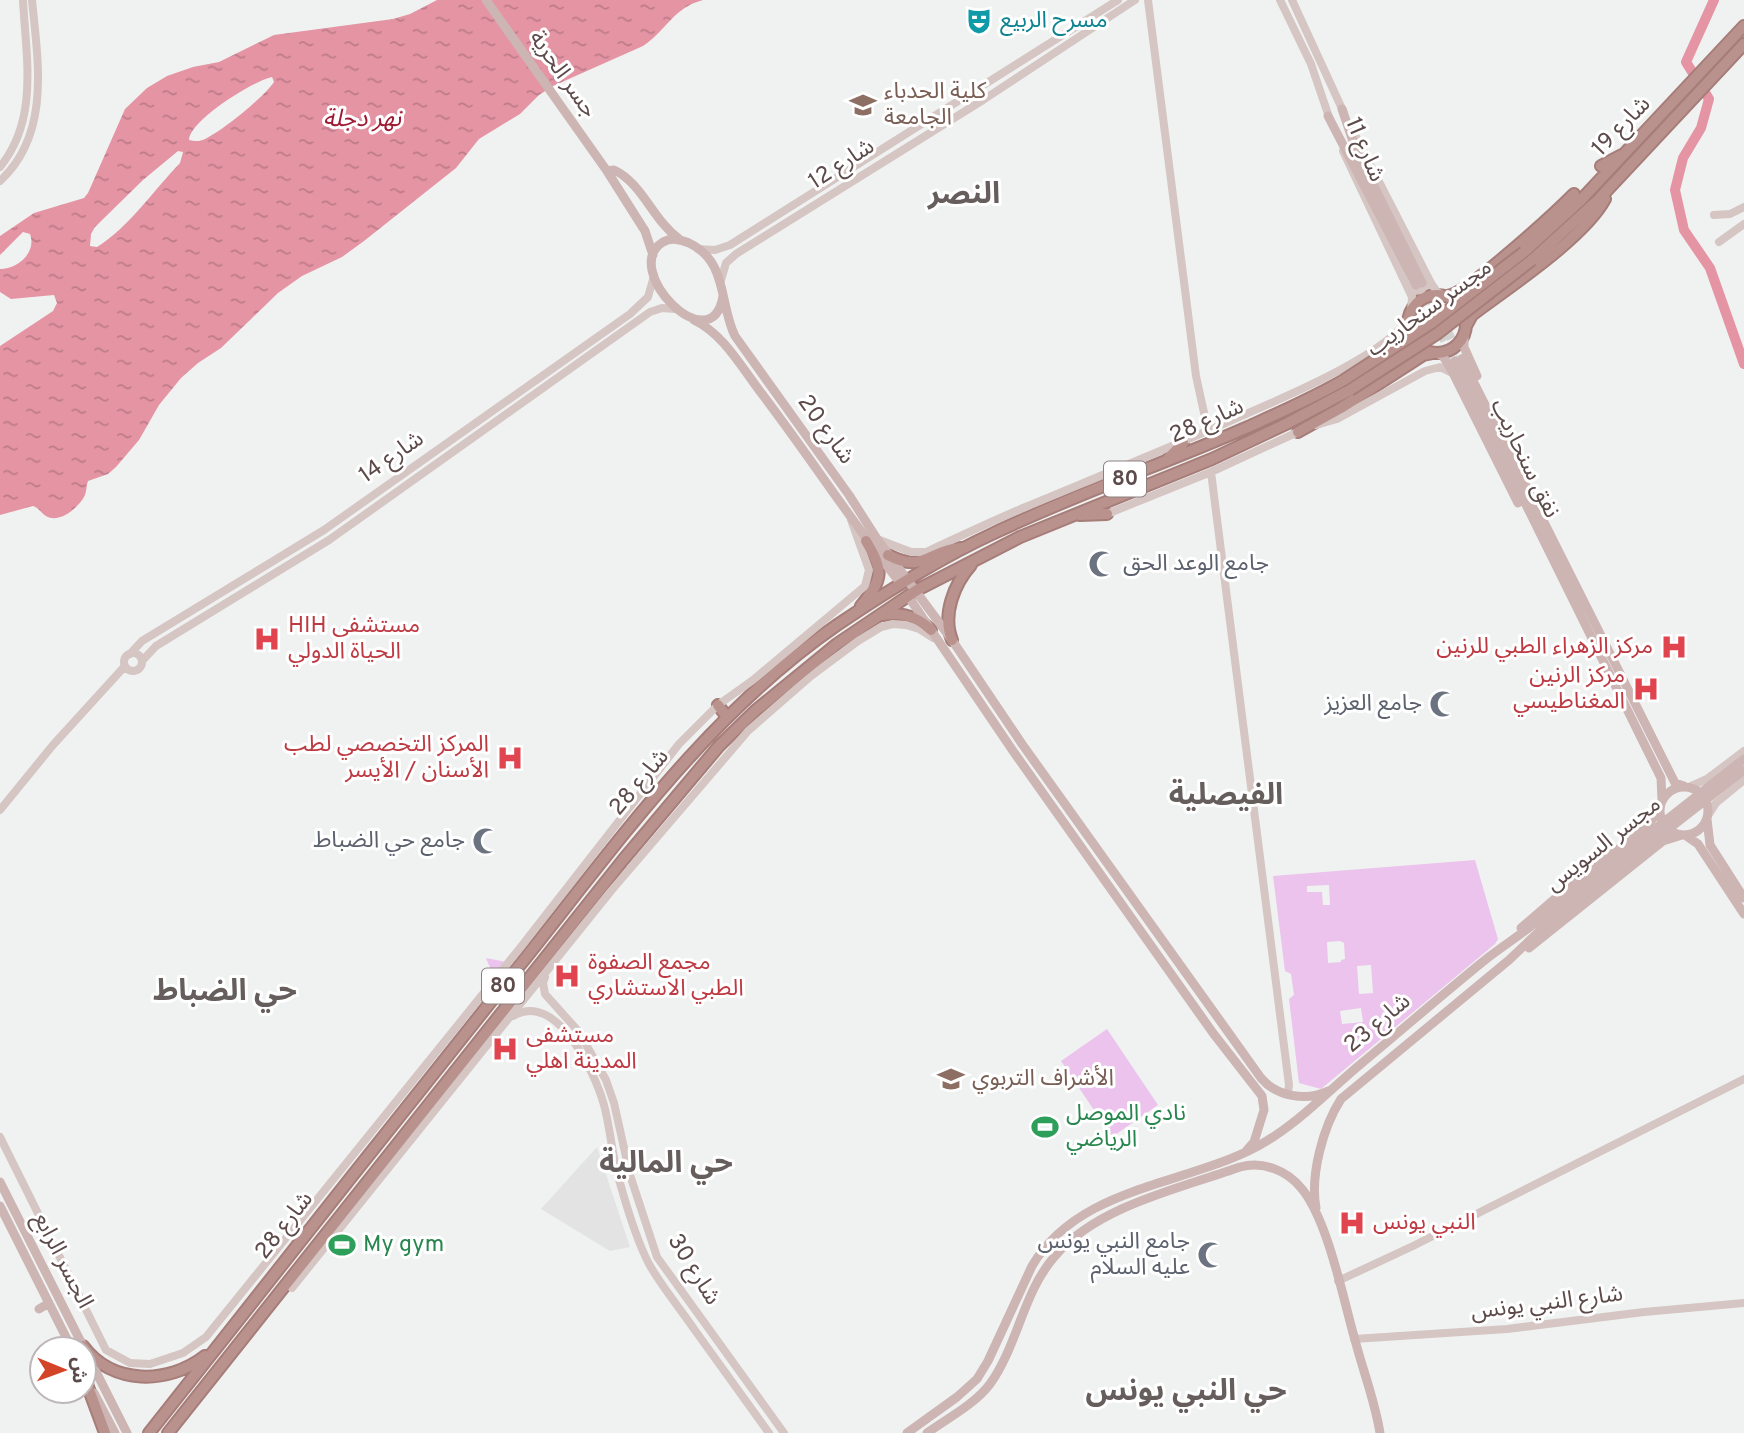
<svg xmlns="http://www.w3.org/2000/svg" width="1744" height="1433" font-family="Overpass,'Noto Sans Arabic',sans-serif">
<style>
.education{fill:#e2e3e2}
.grass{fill:url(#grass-tufts)}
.garden{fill:#ebc3ec;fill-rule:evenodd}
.water{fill:url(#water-ripples);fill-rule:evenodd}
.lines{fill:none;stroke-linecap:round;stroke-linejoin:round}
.river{stroke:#e594a4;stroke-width:10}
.primary-tunnel{stroke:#d2d1d0;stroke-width:9;stroke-dasharray:9 4.5;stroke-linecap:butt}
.highway-casing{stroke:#a67d78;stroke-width:14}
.secondary{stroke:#d5c5c3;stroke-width:8}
.primary{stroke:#ccb5b3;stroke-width:9}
.highway{stroke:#ba928d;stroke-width:10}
.highway-bridge-casing{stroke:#a67d78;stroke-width:14;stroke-linecap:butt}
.primary-bridge{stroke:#ccb5b3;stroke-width:9}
.highway-bridge{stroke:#ba928d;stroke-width:10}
.labels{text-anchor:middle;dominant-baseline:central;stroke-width:6;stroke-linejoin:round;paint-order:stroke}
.shield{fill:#fff;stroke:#8d8180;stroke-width:2}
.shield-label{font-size:21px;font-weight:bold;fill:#5c4b4a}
.culture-label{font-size:23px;fill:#0d838f;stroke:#fff;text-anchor:start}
.street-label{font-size:23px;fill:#5c4b4a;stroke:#fff}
.education-label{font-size:23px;fill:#785e54;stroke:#fff;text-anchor:start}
.worship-label{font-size:23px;fill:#5b616d;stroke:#fff;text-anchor:end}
.health-label{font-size:23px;fill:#be3a42;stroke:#fff;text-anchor:start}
.leisure-label{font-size:23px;fill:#27864d;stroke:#fff;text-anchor:start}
.water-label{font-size:24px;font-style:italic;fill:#a01933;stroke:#fff}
.district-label{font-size:30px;font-weight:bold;fill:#655e5d;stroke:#fff}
</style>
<defs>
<pattern id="grass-tufts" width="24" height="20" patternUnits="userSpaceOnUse" patternTransform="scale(1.75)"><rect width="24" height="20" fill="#ebc3ec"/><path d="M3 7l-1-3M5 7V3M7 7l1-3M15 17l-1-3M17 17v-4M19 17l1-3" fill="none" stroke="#c2a0c1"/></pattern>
<pattern id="water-ripples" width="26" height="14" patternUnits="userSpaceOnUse" patternTransform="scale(1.75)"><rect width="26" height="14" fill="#e594a4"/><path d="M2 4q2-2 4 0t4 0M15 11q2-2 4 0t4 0" fill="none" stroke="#bd7b88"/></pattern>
</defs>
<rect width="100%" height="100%" fill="#f0f2f2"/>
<path class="education" d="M 597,1147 L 630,1247 L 610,1251 L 541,1209 Z"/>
<path class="grass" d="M 486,958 L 516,964 L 498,987 Z"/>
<path class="garden" d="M 1475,860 L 1498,939 L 1495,944 L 1321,1089 L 1299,1083 L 1289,999 L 1294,995 L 1291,974 L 1285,971 L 1273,876 ZM 1329,885 L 1330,905 L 1323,905 L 1322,892 L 1307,892 L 1307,886 ZM 1340,941 L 1344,943 L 1345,959 L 1341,960 L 1341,962 L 1328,963 L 1327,942 ZM 1371,965 L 1373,993 L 1359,994 L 1357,966 ZM 1361,1008 L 1363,1022 L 1342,1024 L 1340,1011 Z
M 1107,1029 L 1158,1105 L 1112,1137 L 1061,1061 Z"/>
<path class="water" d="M 437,0 L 703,0 C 673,8 667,30 643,46 L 553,86 L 539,95 L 520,114 L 479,139 L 456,168 L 364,241 L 342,257 L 302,276 L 278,293 L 221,348 L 198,363 L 181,378 L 159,405 L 139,440 L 116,467 L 108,474 L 88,481 C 86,486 87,492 84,497 C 78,508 59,524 46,516 C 41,513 39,508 33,506 L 0,515 L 0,346 L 53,311 L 57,303 L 54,295 L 11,299 L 0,292 L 0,269 C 17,269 37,253 30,234 L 23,232 L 0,255 L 0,236 L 34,213 L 84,198 L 88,193 L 125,109 L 147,88 L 167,76 L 193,67 L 219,62 L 274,35 L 393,19 L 410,14 ZM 272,77 L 274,82 C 263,98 223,130 205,139 C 199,142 194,141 189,140 C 189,121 253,81 272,77 ZM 178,151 L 183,152 L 180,163 C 154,190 128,228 97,247 L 90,246 L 91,234 L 95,227 L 143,180 Z"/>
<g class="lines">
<path class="river" d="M 1714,0 L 1686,62 L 1709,99 L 1701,128 L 1683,158 L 1675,190 L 1684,230 L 1710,268 L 1744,364"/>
<path class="primary-tunnel" d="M 1422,283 L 1462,359
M 1416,285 L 1455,361"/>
<g class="highway-casing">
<path id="highway" d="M 1601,166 L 1622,155
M 1524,252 L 1580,201 L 1744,26
M 1532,260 L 1598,200 L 1744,44
M1408 324a29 29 0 1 1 58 0a29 29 0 1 1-58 0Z
M 1447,296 C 1466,295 1556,212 1574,194
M 1466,326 L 1472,315 C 1509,287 1584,238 1605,199
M 1298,432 L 1341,408 L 1423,355 L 1433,353
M 1166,461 L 1183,443
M 1080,515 L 1107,514
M 888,555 C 924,574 928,550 961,548
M 861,606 C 883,579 884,571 866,541
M 883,615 C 902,612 917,616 931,630
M 952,640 C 942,615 954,584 971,565
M 718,705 L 727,717
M 83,1346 C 112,1385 168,1385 205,1356
M 84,1376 L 105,1433
M 149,1433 C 272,1276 396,1121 520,965 C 616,845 708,714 837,625 C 886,592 938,559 992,534 C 1075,494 1164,464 1248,427 C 1281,412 1313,398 1344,380
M 168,1433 L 623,860 L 719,746 L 755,711 L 837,644 L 917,590 L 1020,537 L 1212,459 L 1286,424 L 1350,390"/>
</g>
<path class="secondary" d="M 1148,0 L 1196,376 L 1208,431
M 1280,0 L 1311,64 L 1330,120
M 1292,0 L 1344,113
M 1350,125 L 1431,283 L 1437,292 L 1444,296
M 1343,151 L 1412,297 L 1411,312
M 0,167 C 39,119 26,58 23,0
M 0,181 C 51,134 38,62 32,0
M 1714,215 L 1730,214 L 1744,207
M 1719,242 L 1744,224
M 698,249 L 715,250 L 730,245 L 1118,0
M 721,280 L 726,263 L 736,254 L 983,100 L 1135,0
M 1408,286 L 1414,291 L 1421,290 L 1427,284 L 1427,276
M 1316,425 L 1337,419 L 1425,371 L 1440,367 L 1452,373
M 1211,472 L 1289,1085 L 1288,1092 L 1283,1093
M 1107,514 L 1211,472 L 1300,431
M 877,539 L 911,552 L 926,552 C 958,537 990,522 1023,508 C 1095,478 1167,449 1239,417 C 1278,400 1393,353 1410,315
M124 662a9 9 0 1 1 18 0a9 9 0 1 1-18 0Z
M 130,654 L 142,641 L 324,530 L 630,314 L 648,297 L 654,276
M 142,661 L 156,646 L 329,540 L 650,312 L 662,308 L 675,309
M 1689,787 L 1707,779 L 1744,751
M 0,810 L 53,745 L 125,666
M 1707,817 L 1716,803 L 1744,780
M 545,977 L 543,983 L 545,994 L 579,1032 L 606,1080 L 614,1103 L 630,1175 L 657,1257 L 784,1433
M 513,1016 C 557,990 595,1073 604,1105 C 611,1131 612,1158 620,1183 C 627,1208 637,1241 649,1264 C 662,1287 679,1307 694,1329 C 719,1364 744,1398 769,1433
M 0,1137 L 106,1350 L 130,1363 L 150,1364 L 183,1353 L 206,1337 L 520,948 L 679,744 L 718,705 L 753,680 L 865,586 L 869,570 L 851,520
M 1338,1281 L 1413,1246 L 1744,1079
M 292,1288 L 611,891 L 748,731 L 811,676 L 858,641 L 881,627 L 893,624 L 906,625 L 919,629 L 933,638
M 1354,1339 L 1507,1329 L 1644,1312 L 1744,1303"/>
<path class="primary" d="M 486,0 L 607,171 L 645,231 L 653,255
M 1342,109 L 1356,150 L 1422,283
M 1328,116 L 1416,285
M 607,171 L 614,170 C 642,183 653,220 679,239
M 723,296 C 712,364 619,269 663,242 C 672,237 681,240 689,243 C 728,261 719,304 735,336 L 849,495 L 877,539 L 952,640 L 1022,744 L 1261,1078 C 1276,1096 1306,1102 1328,1091
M 694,320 C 723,334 740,365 759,390 C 808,454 851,521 901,584
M 1464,335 L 1464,347 L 1477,376
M 1437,353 L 1443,356 L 1453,373 L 1518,503
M 1462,359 L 1672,777 L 1675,783 L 1684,786
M 1455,361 L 1661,778 L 1662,800
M 908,596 L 1013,751 L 1213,1033 L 1262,1096 L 1264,1110 L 1254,1142 L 1247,1150
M1660 811a24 24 0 1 1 48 0a24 24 0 1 1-48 0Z
M 1707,819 L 1710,845 L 1744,898
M 1685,835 L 1698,844 L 1744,914
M 1521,928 L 1571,885 L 1647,827 L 1660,808
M 1529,948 L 1663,841 L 1682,835
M 0,1182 L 127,1433
M 0,1206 L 72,1349
M 1316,1208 C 1310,1175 1323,1127 1341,1099 L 1509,960 L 1546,925
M 39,1309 L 49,1303
M 94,1393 L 115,1433
M 907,1433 L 957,1397 L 977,1379 L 988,1361 L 1032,1266 C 1079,1186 1184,1186 1258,1146 C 1297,1125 1328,1091 1362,1063 C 1403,1029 1443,994 1485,960 C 1503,946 1522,934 1540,919
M 927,1433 C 948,1418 975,1404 990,1384 C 1018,1345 1023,1292 1055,1256 C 1097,1206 1181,1188 1240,1167 C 1263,1161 1287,1170 1302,1189 C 1328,1221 1343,1298 1355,1340 C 1363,1371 1375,1401 1380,1433"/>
<use href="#highway" class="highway"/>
<g class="highway-bridge-casing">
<path id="highway-bridge" d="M 1344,380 L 1433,322 L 1524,252
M 1350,390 L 1438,333 L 1532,260"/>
</g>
<path class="primary-bridge" d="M 1540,919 L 1744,759
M 1546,925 L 1744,770"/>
<use href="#highway-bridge" class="highway-bridge"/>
</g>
<defs>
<g id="theatre-bare" transform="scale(2.1)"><path d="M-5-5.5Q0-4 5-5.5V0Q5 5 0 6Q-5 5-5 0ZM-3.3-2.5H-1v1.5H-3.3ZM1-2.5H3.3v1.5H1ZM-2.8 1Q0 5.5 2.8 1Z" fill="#0f9aa8" stroke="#fff" stroke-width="2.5" paint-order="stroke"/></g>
<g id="university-bare" transform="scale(2.1)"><path d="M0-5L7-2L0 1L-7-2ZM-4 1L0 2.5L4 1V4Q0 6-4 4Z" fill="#8d6e63" stroke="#fff" stroke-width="2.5" paint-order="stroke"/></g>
<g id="mosque-bare" transform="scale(2.1)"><path d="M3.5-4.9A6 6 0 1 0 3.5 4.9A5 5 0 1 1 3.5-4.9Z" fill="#6b7280" stroke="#fff" stroke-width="2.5" paint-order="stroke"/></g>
<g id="hospital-bare" transform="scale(2.1)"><path d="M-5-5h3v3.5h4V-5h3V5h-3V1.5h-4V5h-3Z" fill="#e0444e" stroke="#fff" stroke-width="2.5" paint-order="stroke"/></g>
<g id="stadium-bare" transform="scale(2.1)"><path d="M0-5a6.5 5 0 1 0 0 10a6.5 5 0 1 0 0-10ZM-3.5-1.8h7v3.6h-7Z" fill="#2e9e5b" stroke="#fff" stroke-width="2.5" paint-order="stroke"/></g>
</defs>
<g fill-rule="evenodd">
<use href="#theatre-bare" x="979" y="21"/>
<use href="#university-bare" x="863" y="105"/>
<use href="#mosque-bare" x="1102" y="564"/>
<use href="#hospital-bare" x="267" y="639"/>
<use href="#hospital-bare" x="1674" y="647"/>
<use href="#hospital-bare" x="1646" y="689"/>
<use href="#mosque-bare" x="1443" y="704"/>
<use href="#hospital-bare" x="510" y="758"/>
<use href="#mosque-bare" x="486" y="841"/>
<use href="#hospital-bare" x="567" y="976"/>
<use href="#hospital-bare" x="505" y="1049"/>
<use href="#university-bare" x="951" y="1079"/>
<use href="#stadium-bare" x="1045" y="1127"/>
<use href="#hospital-bare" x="1352" y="1223"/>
<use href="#stadium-bare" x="342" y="1245"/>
<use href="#mosque-bare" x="1211" y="1255"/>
</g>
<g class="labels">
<g class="shield">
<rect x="1104" y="461.5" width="42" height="35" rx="5"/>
<rect x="482" y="968.5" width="42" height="35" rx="5"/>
</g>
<g class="shield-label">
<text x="1125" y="479">80</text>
<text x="503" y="986">80</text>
</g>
<g class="culture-label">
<text x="1000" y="21">مسرح الربيع</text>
</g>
<g class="street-label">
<text transform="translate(562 75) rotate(55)">جسر الحرية</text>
<text transform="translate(1622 127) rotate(-46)">شارع 19</text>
<text transform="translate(1364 150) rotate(67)">شارع 11</text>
<text transform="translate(842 165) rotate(-33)">شارع 12</text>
<text transform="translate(1430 309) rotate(-36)">مجسر سنحاريب</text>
<text transform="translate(1207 422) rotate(-24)">شارع 28</text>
<text transform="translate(825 430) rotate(54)">شارع 20</text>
<text transform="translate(392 458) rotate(-35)">شارع 14</text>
<text transform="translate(1524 459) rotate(64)">نفق سنحاريب</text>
<text transform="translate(640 783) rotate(-50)">شارع 28</text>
<text transform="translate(1604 845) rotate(-38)">مجسر السويس</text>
<text transform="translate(1378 1024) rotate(-40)">شارع 23</text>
<text transform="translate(285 1226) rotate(-52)">شارع 28</text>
<text transform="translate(62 1261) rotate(63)">الجسر الرابع</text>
<text transform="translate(693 1270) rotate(58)">شارع 30</text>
<text transform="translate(1547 1304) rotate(-7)">شارع النبي يونس</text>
</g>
<g class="education-label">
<text x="884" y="92">كلية الحدباء<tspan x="884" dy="26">الجامعة</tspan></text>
<text x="972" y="1079">الأشراف التربوي</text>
</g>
<g class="worship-label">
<text x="1123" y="564" text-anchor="start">جامع الوعد الحق</text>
<text x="1422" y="704">جامع العزيز</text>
<text x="465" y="841">جامع حي الضباط</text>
<text x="1190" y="1242">جامع النبي يونس<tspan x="1190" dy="26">عليه السلام</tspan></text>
</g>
<g class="health-label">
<text x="288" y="626">HIH مستشفى<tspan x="288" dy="26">الحياة الدولي</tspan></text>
<text x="1653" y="647" text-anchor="end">مركز الزهراء الطبي للرنين</text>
<text x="1625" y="676" text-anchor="end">مركز الرنين<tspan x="1625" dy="26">المغناطيسي</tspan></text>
<text x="489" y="745" text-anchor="end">المركز التخصصي لطب<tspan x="489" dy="26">الأسنان / الأيسر</tspan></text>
<text x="588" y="963">مجمع الصفوة<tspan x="588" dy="26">الطبي الاستشاري</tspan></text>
<text x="526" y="1036">مستشفى<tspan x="526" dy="26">المدينة اهلي</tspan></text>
<text x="1373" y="1223">النبي يونس</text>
</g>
<g class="leisure-label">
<text x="1066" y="1114">نادي الموصل<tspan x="1066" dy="26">الرياضي</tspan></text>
<text x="363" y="1245">My gym</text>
</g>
<g class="water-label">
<text x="362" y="120">نهر دجلة</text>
</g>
<g class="district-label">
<text x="964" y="195">النصر</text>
<text x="1226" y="796">الفيصلية</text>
<text x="225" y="992">حي الضباط</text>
<text x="666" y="1164">حي المالية</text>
<text x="1186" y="1392">حي النبي يونس</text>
</g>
</g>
<g transform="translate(63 1370) rotate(91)"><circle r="33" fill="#ffffff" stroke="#beb7b7" stroke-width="2"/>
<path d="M0-5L12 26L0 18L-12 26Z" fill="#d44429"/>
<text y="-10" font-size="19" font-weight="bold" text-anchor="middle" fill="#5c4b4a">ش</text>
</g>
</svg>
